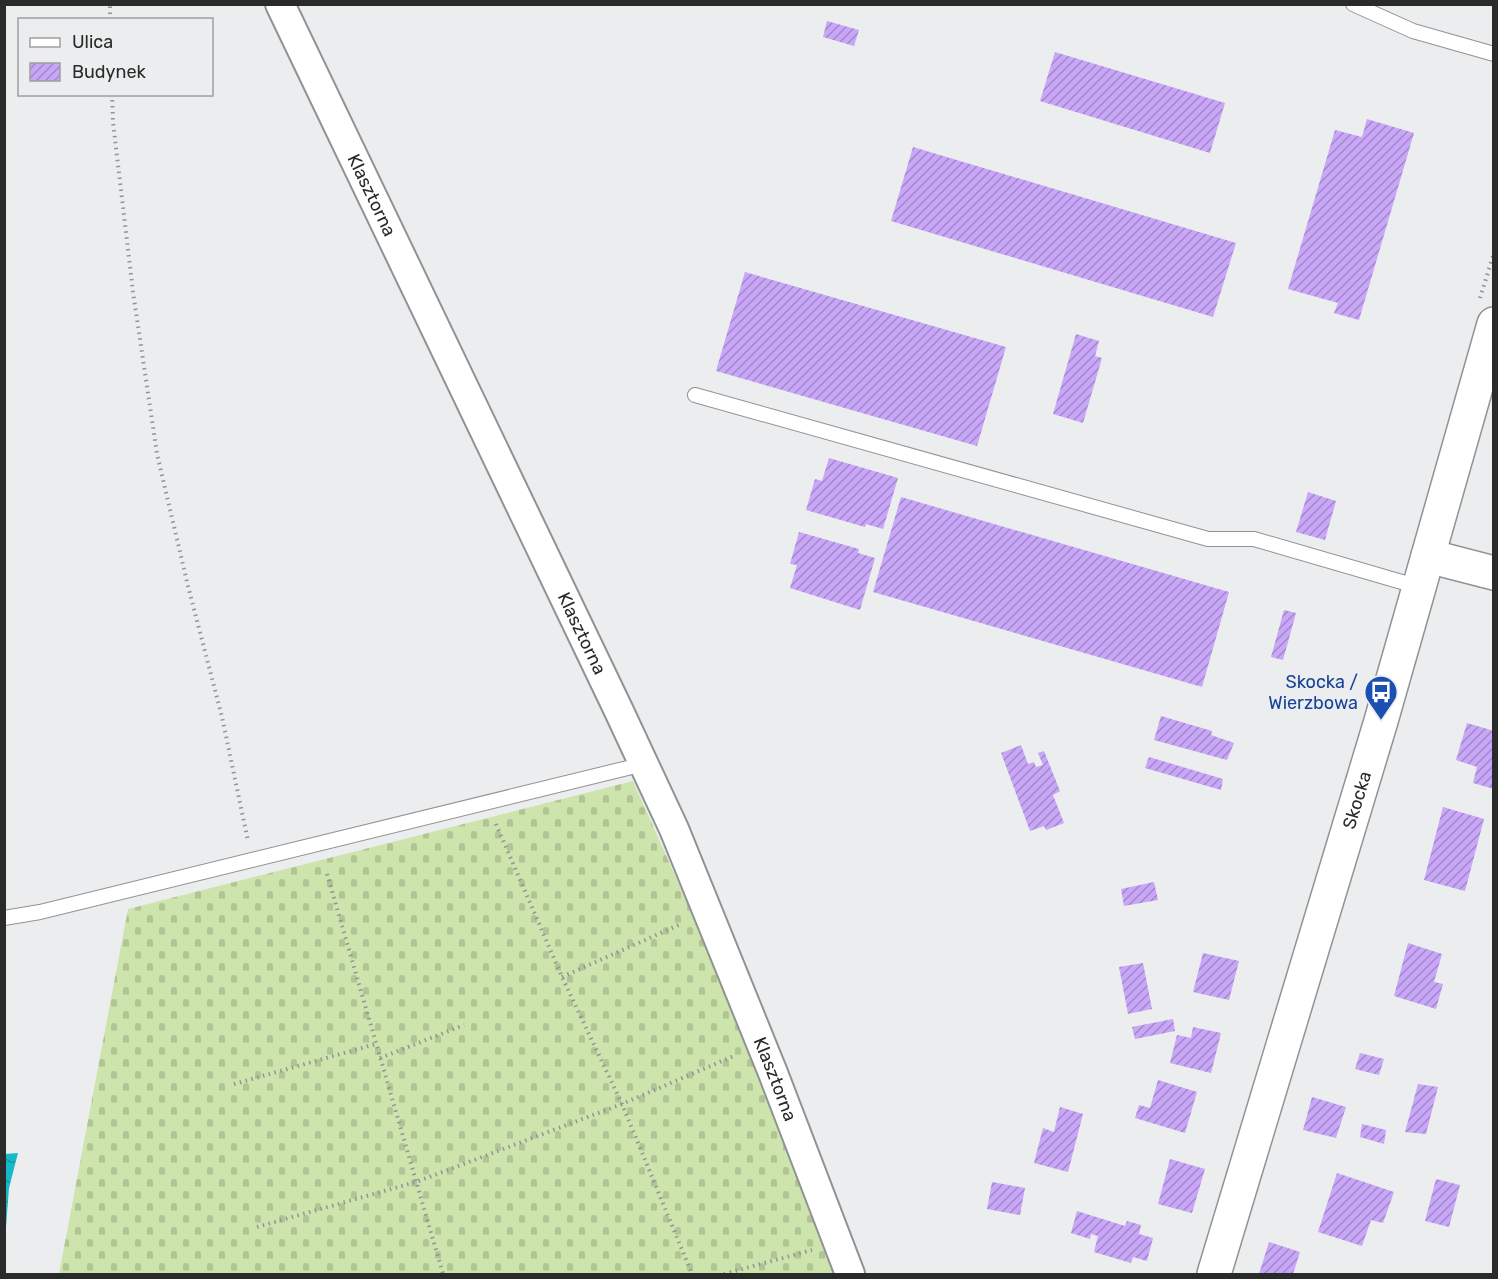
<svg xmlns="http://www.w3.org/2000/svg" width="1498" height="1279" font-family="Rubik,sans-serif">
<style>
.cemetery{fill:url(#cemetery-stones)}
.water{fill:url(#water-ripples)}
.building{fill:url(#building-hatch)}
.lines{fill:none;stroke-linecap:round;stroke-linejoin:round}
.service-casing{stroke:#919293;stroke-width:16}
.minor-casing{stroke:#919293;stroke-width:32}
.tertiary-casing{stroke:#919293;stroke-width:36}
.path{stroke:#939495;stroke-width:4;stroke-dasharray:1.5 4.5;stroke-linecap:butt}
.service{stroke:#fff;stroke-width:14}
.minor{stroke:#fff;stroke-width:28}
.tertiary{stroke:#fff;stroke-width:33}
.labels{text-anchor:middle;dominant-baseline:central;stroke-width:4.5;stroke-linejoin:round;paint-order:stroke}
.street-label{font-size:18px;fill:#292a2a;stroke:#ecedee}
.transit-label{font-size:18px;fill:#164399;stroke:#ecedee;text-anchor:end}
</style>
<defs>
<pattern id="cemetery-stones" width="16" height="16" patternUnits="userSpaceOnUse" patternTransform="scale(1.5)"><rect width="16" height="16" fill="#cee4ad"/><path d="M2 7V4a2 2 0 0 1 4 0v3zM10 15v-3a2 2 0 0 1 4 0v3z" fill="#b1c495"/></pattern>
<pattern id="water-ripples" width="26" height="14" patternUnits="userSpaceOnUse" patternTransform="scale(1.5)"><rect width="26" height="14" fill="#15b9c7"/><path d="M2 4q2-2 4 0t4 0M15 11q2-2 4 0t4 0" fill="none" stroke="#1397a2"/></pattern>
<pattern id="building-hatch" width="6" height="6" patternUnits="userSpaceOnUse" patternTransform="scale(1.5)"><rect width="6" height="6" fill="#c8a6f8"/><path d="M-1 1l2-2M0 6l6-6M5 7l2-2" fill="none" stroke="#a287c9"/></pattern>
</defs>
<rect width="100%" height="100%" fill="#ecedee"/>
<path class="cemetery" d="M 633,781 L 754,1053 L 838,1274 L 59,1274 L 128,909 Z"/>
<path class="water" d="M 18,1153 L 9,1188 L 5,1240 L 5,1154 Z"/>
<path class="building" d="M 827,21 L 859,30 L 854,46 L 823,37 Z
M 1055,52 L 1225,103 L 1210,153 L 1040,101 Z
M 1367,119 L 1414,133 L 1359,320 L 1334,313 L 1338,303 L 1288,289 L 1335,130 L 1362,137 Z
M 913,147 L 1236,243 L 1213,317 L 891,221 Z
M 745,272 L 1006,347 L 977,446 L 716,371 Z
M 1076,334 L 1099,341 L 1095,356 L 1102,358 L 1083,423 L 1053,414 Z
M 829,458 L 898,478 L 883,529 L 866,524 L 865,527 L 806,510 L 815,479 L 822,481 Z
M 1308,492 L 1336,501 L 1325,540 L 1296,532 Z
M 901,497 L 1229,592 L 1202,687 L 873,592 Z
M 799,532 L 859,549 L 858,553 L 875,558 L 860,610 L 790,588 L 797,565 L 790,564 Z
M 1284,610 L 1296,613 L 1283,660 L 1271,657 Z
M 1161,716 L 1212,731 L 1211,735 L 1234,743 L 1227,760 L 1154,740 Z
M 1467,723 L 1494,731 L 1494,789 L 1473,783 L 1477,767 L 1456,760 Z
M 1021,745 L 1028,764 L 1034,762 L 1036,767 L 1043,765 L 1038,753 L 1044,751 L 1060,791 L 1053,795 L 1064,823 L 1046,830 L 1044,826 L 1030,831 L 1001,753 Z
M 1149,757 L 1223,779 L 1221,790 L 1145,768 Z
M 1443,807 L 1484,819 L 1465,891 L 1424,880 Z
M 1154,882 L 1158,900 L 1124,906 L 1121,889 Z
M 1408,943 L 1442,954 L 1434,982 L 1443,984 L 1436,1009 L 1394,996 Z
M 1203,953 L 1239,961 L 1229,1000 L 1193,992 Z
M 1143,963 L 1152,1009 L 1128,1014 L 1119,967 Z
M 1173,1019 L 1175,1031 L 1135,1039 L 1132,1027 Z
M 1193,1027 L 1221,1033 L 1211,1073 L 1170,1063 L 1177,1035 L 1191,1038 Z
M 1360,1053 L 1384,1059 L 1379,1075 L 1355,1069 Z
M 1158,1080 L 1197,1092 L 1185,1133 L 1135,1118 L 1139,1105 L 1150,1108 Z
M 1418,1084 L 1438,1087 L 1426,1134 L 1405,1132 Z
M 1312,1097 L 1346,1107 L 1336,1138 L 1303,1130 Z
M 1060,1107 L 1083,1114 L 1068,1172 L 1034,1163 L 1043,1128 L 1054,1132 Z
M 1362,1124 L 1386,1130 L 1384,1144 L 1360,1137 Z
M 1170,1159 L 1205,1169 L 1192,1213 L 1158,1204 Z
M 1337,1173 L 1394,1192 L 1383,1223 L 1371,1220 L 1362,1246 L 1318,1232 Z
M 1436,1179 L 1460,1185 L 1449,1227 L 1425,1221 Z
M 992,1182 L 1025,1188 L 1020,1215 L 987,1209 Z
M 1077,1211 L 1125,1226 L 1127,1221 L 1141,1225 L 1139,1234 L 1153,1238 L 1147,1261 L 1133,1257 L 1131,1263 L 1094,1252 L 1098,1236 L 1091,1234 L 1090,1239 L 1071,1233 Z
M 1269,1242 L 1300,1252 L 1293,1274 L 1259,1274 Z"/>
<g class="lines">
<g class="service-casing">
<path id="service" d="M 1353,4 L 1413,31 L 1494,54
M 695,395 L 1208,539 L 1254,539 L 1419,587
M 4,918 L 40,912 L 644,764"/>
</g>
<g class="minor-casing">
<g id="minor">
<path id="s1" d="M 280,4 L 618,709 L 674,829 L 773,1073 L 850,1274"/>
</g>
</g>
<g class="tertiary-casing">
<g id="tertiary">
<path d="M 1428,556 L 1494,573"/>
<path id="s2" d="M 1214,1274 L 1381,721 L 1494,324"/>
</g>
</g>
<path class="path" d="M 110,20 L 110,4
M 112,94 L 113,122 L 133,292 L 157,454 L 188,586 L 222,717 L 248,841
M 1480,298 L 1494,253
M 496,824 L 562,977 L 622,1104 L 692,1274
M 327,874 L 443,1274
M 562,977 L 681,924
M 380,1058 L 464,1025
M 234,1084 L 376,1044
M 257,1227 L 416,1182 L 622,1104 L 736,1055
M 724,1274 L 812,1250"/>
<use href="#service" class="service"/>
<use href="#minor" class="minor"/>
<use href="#tertiary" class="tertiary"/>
</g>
<defs>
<g id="bus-pin" transform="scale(1.725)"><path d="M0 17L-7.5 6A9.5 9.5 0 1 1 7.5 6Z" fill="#1a4fb4" stroke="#ecedee"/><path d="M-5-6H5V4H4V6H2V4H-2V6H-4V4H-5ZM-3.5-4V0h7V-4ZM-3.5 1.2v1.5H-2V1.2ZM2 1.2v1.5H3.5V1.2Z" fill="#fff"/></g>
</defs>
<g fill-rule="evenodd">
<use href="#bus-pin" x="1381" y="692"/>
</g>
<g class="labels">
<g class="street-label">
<text stroke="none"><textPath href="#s1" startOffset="212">Klasztorna</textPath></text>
<text stroke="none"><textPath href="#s1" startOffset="698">Klasztorna</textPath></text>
<text stroke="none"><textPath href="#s2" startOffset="495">Skocka</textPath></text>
<text stroke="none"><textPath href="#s1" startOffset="1184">Klasztorna</textPath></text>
</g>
<g class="transit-label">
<text x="1358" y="682">Skocka /<tspan x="1358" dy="21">Wierzbowa</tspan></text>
</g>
</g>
<rect width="1498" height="1279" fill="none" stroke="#292a2a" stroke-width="12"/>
<rect x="18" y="18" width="195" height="78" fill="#ecedee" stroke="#9e9fa0" stroke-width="1.5"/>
<rect x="30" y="38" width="30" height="9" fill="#ffffff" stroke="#9e9fa0" stroke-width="1.5"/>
<text x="72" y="48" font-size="18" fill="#292a2a">Ulica</text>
<rect x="30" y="63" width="30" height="18" fill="url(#building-hatch)" stroke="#9e9fa0" stroke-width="1.5"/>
<text x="72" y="78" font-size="18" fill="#292a2a">Budynek</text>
</svg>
